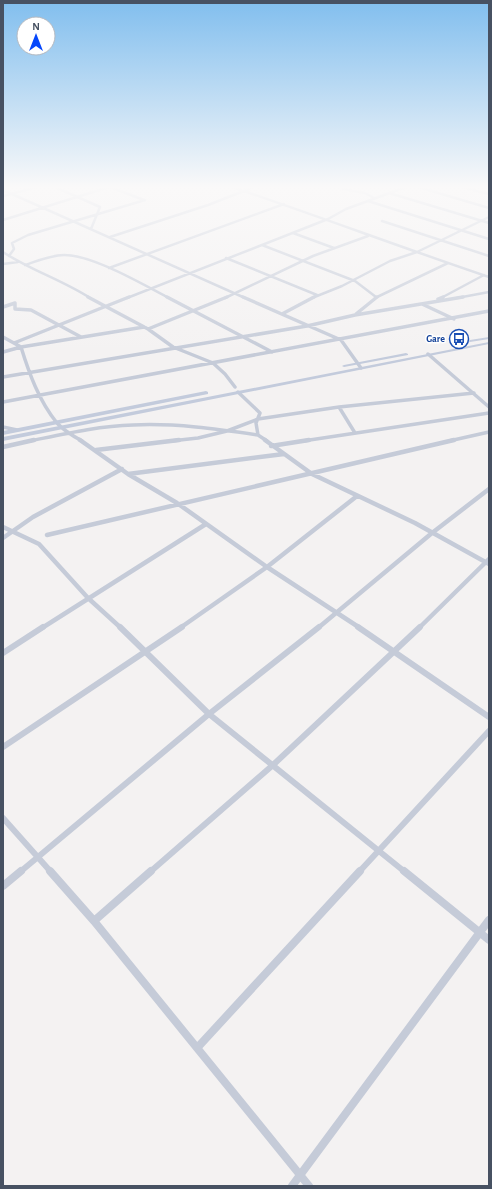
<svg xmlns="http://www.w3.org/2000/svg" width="492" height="1189" font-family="'Alegreya Sans',sans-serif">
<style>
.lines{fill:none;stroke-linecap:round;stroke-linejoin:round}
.minor-far4{stroke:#c5cbd8;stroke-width:2.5}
.minor-far3{stroke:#c5cbd8;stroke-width:3.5}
.minor-far2{stroke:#c5cbd8;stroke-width:4.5}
.minor-far1{stroke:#c5cbd8;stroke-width:6}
.minor{stroke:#c5cbd8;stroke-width:8}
.secondary{fill:#c3cbdc;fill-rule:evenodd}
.labels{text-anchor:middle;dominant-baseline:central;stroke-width:3;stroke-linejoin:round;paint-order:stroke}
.far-transit-label{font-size:10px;font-weight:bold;fill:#164399;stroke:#fff;text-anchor:end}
</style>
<rect width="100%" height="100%" fill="#f4f2f2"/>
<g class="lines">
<path class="minor-far4" d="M 55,187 L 100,207 L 91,229
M 110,187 L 144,200
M 232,187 C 318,216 403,248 489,277
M 347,187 L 343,189 L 365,193 L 374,198
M 418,187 L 489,208
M 462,187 L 489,194
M 3,190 L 245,298
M 389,193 L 489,223
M 3,196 L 37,187
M 368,201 L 489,239
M 3,220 L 109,187
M 382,221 L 489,256
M 293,233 L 334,248
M 110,237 L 208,205 L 254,187
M 262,245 L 355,281 L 376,297
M 3,252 C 30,270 62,280 90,298
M 9,256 L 14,249 L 12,243 L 28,235 L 145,200
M 226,258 L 317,295
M 3,264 L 18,262
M 25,265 C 37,261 51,255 64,255 C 93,255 142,284 169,298
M 109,268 L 284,204
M 127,298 L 328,219 L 346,209 L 406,187
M 225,298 L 313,256 L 368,236
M 312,298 L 342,286 L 390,261 L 417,252 L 489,217
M 375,298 L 448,263
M 441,298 L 484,275
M 457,298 L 489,292"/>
<path class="minor-far3" d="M 88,297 L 148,329 L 173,347 L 213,363 L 225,374 L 235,387
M 167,297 L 272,352
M 243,297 L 341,340 L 361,368
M 438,299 L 443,297
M 422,304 L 454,319
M 3,307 L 15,303 L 15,309 L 31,310 L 81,337
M 282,314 L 314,297
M 356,314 L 377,297
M 148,329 L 227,297
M 3,337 L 21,347 C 29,373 39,401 57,423 C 63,430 73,436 82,441
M 14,343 L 129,297
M 3,352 L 21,347 L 144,327
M 428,354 L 489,407
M 3,377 L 307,326 L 355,315 L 463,297
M 238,392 L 260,413 L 256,423 L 258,435 L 267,441
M 3,402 L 489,311
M 339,407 L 355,433
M 3,427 L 17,430
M 30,441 C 64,434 98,426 133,425 C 175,423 217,429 258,435
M 171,441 L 198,438 L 227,431 L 258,419 L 339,407 L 474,393
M 303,441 L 489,413
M 449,441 L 489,432"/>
<path class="minor-far2" d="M 80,440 L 128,474 L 177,503 L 267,567 L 360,628
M 265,440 L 312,474 L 415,523 L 489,564
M 271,446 L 309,440
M 3,447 L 34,440
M 96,450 L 179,440
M 128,474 L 284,454
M 3,527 L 39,544 L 88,598 L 121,628
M 47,535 L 454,440
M 3,538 L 33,517 L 122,469
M 42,628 L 206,524
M 180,628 L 267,567 L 357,496
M 318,628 L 432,533 L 489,489
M 419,628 L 489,559"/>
<path class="minor-far1" d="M 120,627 L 209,714 L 405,872
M 358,627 L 489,717
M 3,653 L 43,627
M 3,747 L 182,627
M 3,818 L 51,872
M 20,872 L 209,714 L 319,627
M 150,872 L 273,765 L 420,627
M 359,872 L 489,731"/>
<path class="minor" d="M 50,871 L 94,921 L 309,1186
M 404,871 L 489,940
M 3,886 L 21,871
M 94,921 L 151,871
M 198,1047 L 360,871
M 292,1186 L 489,920"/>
<path class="secondary" d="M 489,337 L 489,339 L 470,342 L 468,341 L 470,340 Z
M 489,342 L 489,344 L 3,441 L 3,437 Z
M 406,353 L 408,354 L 408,355 L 344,367 L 342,366 L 344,365 Z
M 206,391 L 208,392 L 208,394 L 3,435 L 3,431 Z"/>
</g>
<linearGradient id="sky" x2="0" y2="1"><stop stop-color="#81beee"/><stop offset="0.53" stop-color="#faf9f9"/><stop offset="1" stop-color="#faf9f9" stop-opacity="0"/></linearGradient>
<rect width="492" height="353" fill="url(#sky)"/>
<defs>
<g id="bus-ring" transform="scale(1)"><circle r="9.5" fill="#fff" stroke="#1a4fb4" stroke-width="1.5"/><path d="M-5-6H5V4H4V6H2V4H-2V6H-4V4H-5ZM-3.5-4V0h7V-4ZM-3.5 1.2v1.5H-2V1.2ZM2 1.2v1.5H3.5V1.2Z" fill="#1a4fb4"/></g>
</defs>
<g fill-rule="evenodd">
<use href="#bus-ring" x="459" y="339"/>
</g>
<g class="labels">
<g class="far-transit-label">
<text x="445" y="339">Gare</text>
</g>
</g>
<rect width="492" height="1189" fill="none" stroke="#475162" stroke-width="8"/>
<g transform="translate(36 36)"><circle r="19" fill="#ffffff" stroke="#b5b9c0"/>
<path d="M0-3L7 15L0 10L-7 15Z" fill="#0647fb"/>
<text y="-6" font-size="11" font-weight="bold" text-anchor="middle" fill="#475162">N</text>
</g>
</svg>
